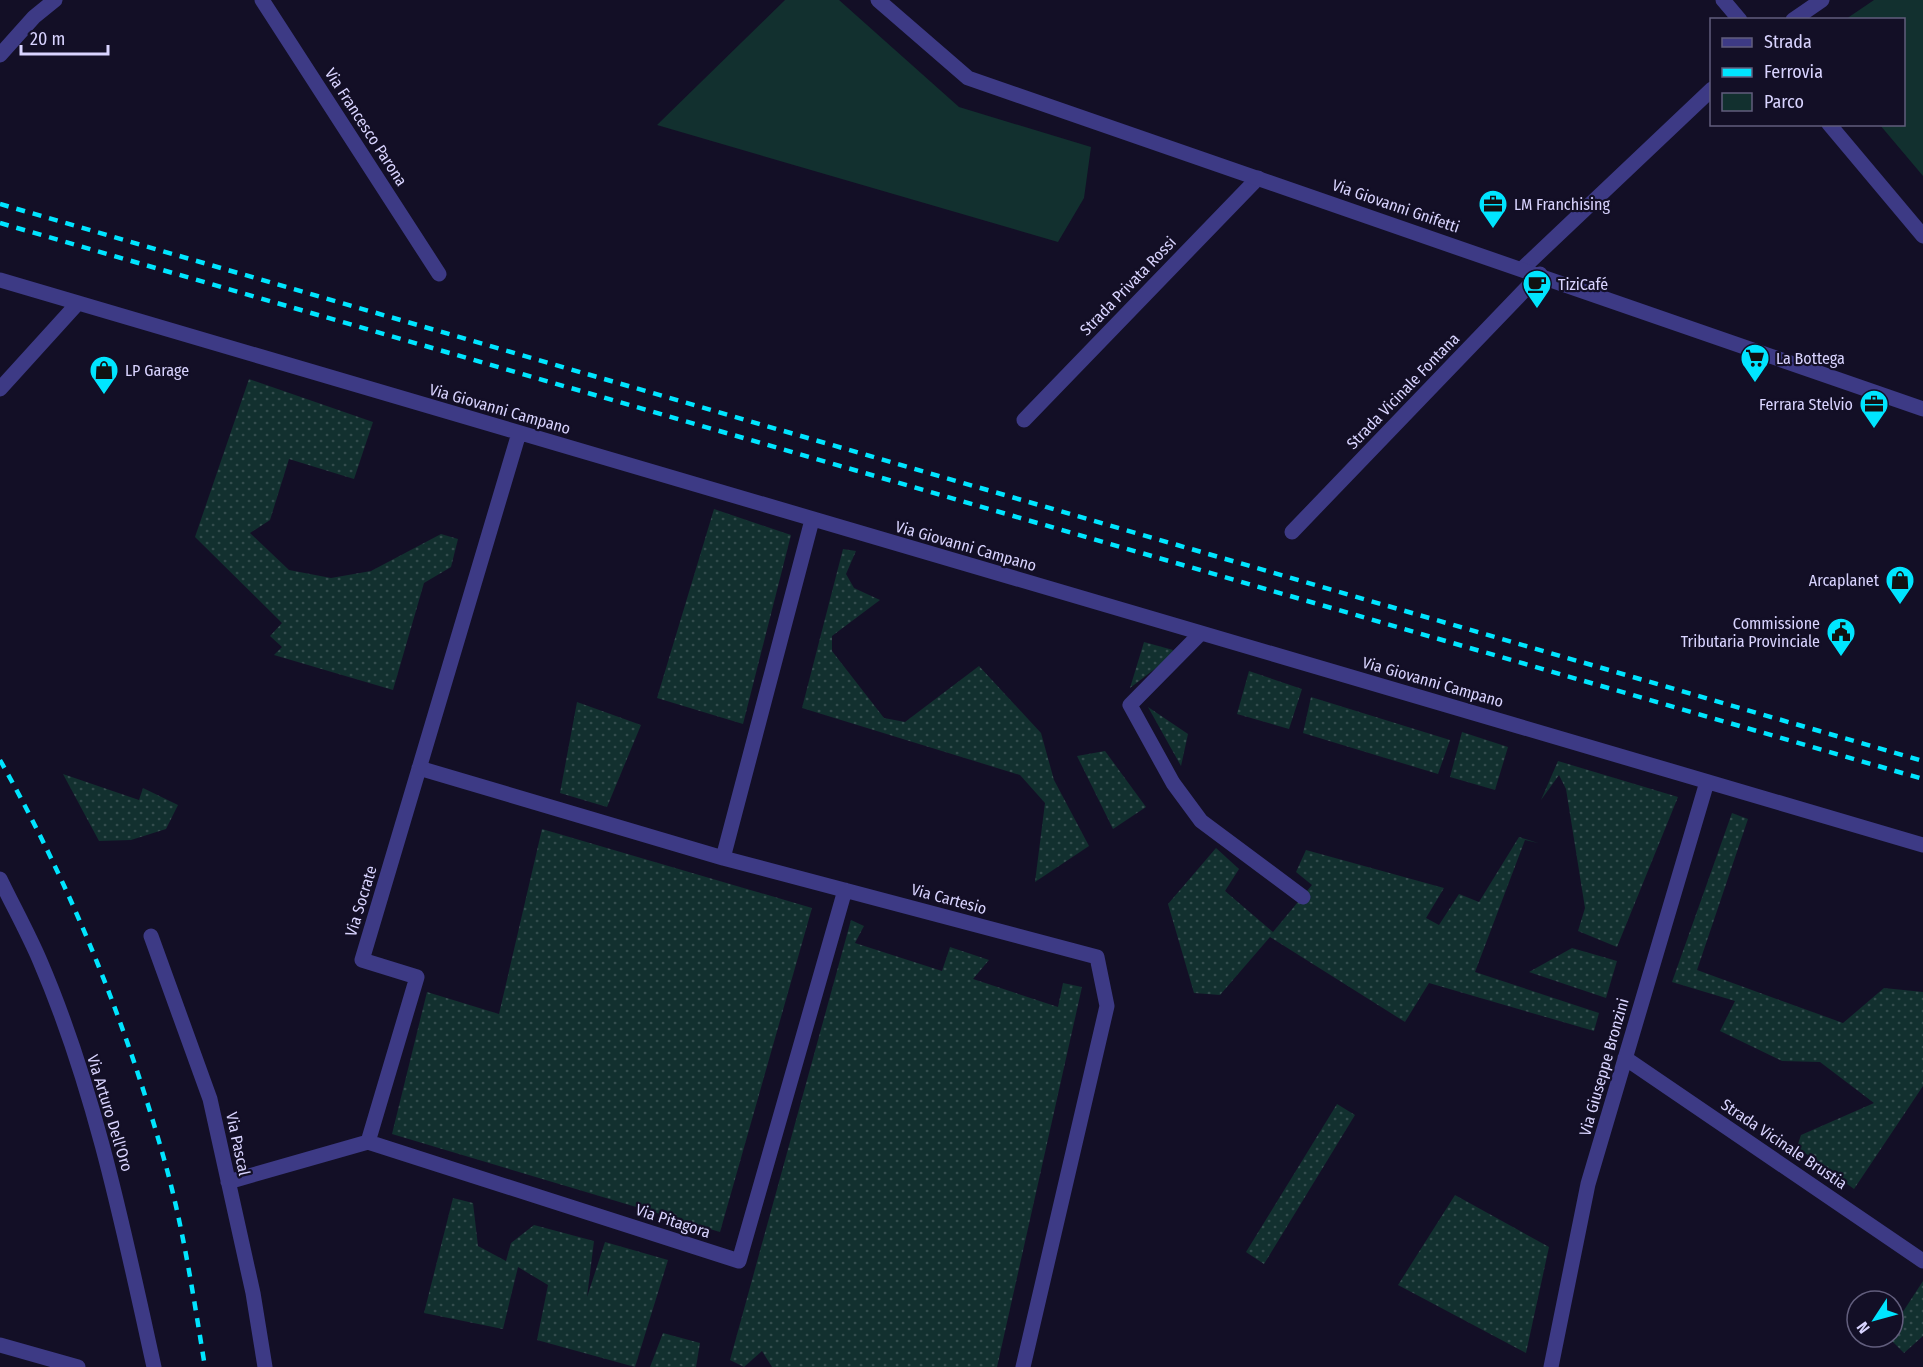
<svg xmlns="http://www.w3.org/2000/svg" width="1923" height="1367" font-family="'Fira Sans Condensed',sans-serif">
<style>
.grass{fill:url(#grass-dots)}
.green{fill:#12302f}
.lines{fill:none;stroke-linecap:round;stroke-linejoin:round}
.minor{stroke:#3d3a85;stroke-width:15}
.tertiary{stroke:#3d3a85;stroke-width:15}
.rail{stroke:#00e5ff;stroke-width:4.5;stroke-dasharray:9 8;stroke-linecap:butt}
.labels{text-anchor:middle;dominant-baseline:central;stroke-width:4.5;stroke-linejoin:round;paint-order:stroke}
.street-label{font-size:16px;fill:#d9d4ff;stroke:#130f26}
.poi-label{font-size:16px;fill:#d9d4ff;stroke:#130f26;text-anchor:start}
</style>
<defs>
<pattern id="grass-dots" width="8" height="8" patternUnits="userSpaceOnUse" patternTransform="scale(1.5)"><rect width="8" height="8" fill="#12302f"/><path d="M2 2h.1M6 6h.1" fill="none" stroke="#344d4e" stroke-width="1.8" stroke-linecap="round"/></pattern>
</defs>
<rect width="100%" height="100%" fill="#130f26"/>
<path class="grass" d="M 249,379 L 373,422 L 354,479 L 289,459 L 270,520 L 250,533 L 289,570 L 331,578 L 371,571 L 441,534 L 458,539 L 451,567 L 424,583 L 393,690 L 274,655 L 282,647 L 270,636 L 282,623 L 195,537 Z
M 714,509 L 791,535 L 743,724 L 657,698 Z
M 843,549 L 856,551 L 846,574 L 854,588 L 880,600 L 832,636 L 832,651 L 884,718 L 905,722 L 979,666 L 1041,733 L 1054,780 L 1089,846 L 1035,882 L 1045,803 L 1020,775 L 802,708 Z
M 1144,642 L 1173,650 L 1169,658 L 1130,688 Z
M 1249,671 L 1302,689 L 1289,729 L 1237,714 Z
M 1311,697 L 1450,740 L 1438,774 L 1303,733 Z
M 577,702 L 641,725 L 607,807 L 560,793 Z
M 1148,707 L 1188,734 L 1181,766 Z
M 1462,732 L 1508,747 L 1495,790 L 1450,777 Z
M 1105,751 L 1146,807 L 1113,829 L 1077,756 Z
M 1558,761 L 1678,797 L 1617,947 L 1578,931 L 1585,908 L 1566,789 L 1559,775 L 1541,800 Z
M 63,774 L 139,800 L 143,788 L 178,805 L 166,829 L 131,840 L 99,841 Z
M 1732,813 L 1748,819 L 1697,970 L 1843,1023 L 1884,988 L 1923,992 L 1923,1086 L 1854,1189 L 1797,1147 L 1801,1135 L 1874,1103 L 1820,1062 L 1782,1061 L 1720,1031 L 1735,1001 L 1672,982 Z
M 542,829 L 812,908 L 720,1232 L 392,1134 L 427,992 L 499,1014 Z
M 1519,837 L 1538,843 L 1525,840 L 1475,972 L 1599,1013 L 1594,1031 L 1429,983 L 1405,1022 L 1270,937 L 1220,995 L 1194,993 L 1168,904 L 1216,848 L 1239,869 L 1225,891 L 1273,932 L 1312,885 L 1296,872 L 1306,850 L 1444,888 L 1426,918 L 1439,925 L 1459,894 L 1479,902 Z
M 851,920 L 864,926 L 855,943 L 942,971 L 950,947 L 989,960 L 973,979 L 1058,1007 L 1063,983 L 1082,987 L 997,1367 L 772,1367 L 762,1351 L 744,1367 L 730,1360 Z
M 1572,948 L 1617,961 L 1606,998 L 1529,972 Z
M 1337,1104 L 1355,1115 L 1264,1264 L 1246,1252 Z
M 1455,1195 L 1549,1247 L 1526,1353 L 1398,1285 Z
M 453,1198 L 473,1203 L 478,1246 L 506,1261 L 511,1243 L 534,1225 L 594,1241 L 587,1297 L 605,1242 L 668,1260 L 635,1367 L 537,1340 L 548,1285 L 518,1267 L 503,1329 L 424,1313 Z
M 1923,1281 L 1923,1336 L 1904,1353 L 1888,1337 L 1893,1337 L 1893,1327 Z
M 663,1333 L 700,1343 L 696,1367 L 650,1367 Z"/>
<path class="green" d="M 785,0 L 839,0 L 959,107 L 1091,147 L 1084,198 L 1058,242 L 657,125 Z
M 1874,0 L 1923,0 L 1923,176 L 1880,125 L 1904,124 L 1904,20 L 1846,19 Z"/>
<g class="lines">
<path class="minor" d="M 262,0 L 439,274
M 1723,0 L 1740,20
M 1793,20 L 1822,0
M 0,55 L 34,17 L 55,0
M 1829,124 L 1923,236
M 1523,268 L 1712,89
M 0,280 L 1923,845
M 0,389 L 78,303
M 1024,420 L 1258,178
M 812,520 L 723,858 L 1097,957 L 1107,1006 L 1023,1367
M 1292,532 L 1540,274
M 1201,633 L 1130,705 L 1173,783 L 1201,821 L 1303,897
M 419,768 L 723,858
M 0,879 C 13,906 28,933 40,961 C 95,1089 124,1231 154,1367
M 151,936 L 210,1099 L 253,1293 L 265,1367
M 1625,1058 L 1923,1261
M 368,1142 L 417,977 L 362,960 L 519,433
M 228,1182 L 368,1142 L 739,1261 L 845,890
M 0,1345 L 78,1367
M 1551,1367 L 1588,1184 L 1707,782"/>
<path class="tertiary" d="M 878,0 L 968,78 L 1923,409"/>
<path class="rail" d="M 0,204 L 1923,761
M 0,223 L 1923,779
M 0,760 C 72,888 127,1025 166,1166 C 184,1232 194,1300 205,1367"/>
</g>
<defs>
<g id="office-pin" transform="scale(1.5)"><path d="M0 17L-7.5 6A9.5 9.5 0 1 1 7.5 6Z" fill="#00e5ff" stroke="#130f26"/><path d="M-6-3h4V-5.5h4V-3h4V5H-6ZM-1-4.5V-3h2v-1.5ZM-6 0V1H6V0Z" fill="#111"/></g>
<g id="cafe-pin" transform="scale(1.5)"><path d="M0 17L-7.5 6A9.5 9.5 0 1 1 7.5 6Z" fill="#00e5ff" stroke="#130f26"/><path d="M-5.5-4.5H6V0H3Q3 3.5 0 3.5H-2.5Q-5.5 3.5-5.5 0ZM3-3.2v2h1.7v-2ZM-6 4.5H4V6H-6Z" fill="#111"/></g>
<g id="supermarket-pin" transform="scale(1.5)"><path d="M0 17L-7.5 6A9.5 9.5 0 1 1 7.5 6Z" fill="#00e5ff" stroke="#130f26"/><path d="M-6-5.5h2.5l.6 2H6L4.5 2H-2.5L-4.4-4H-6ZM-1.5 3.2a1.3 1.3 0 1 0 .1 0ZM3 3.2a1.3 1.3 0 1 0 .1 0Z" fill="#111"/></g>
<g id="shop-pin" transform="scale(1.5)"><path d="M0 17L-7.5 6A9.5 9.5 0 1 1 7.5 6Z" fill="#00e5ff" stroke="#130f26"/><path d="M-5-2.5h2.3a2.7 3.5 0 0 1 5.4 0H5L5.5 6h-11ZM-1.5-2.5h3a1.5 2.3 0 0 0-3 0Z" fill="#111"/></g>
<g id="civic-pin" transform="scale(1.5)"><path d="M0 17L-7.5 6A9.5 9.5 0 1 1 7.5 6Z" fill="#00e5ff" stroke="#130f26"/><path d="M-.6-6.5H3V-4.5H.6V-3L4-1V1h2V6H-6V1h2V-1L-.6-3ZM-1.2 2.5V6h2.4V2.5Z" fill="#111"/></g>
</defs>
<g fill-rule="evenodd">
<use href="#office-pin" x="1493" y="204"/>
<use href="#cafe-pin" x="1537" y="284"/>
<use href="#supermarket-pin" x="1755" y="358"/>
<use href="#shop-pin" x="104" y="370"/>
<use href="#office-pin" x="1874" y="404"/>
<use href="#shop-pin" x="1900" y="580"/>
<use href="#civic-pin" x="1841" y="632"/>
</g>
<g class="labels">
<g class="street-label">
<text transform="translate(366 127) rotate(57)">Via Francesco Parona</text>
<text transform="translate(1396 206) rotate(19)">Via Giovanni Gnifetti</text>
<text transform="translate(1128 286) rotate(-46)">Strada Privata Rossi</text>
<text transform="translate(1403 391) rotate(-46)">Strada Vicinale Fontana</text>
<text transform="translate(500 409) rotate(16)">Via Giovanni Campano</text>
<text transform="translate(966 546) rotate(16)">Via Giovanni Campano</text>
<text transform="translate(1433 682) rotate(16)">Via Giovanni Campano</text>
<text transform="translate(949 899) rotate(15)">Via Cartesio</text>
<text transform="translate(361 901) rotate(-73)">Via Socrate</text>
<text transform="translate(1604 1067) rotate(-74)">Via Giuseppe Bronzini</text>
<text transform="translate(110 1113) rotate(73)">Via Arturo Dell'Oro</text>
<text transform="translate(238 1144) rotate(78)">Via Pascal</text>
<text transform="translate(1784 1144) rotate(34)">Strada Vicinale Brustia</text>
<text transform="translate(673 1221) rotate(18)">Via Pitagora</text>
</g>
<g class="poi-label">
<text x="1514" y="204">LM Franchising</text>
<text x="1558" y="284">TiziCafé</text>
<text x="1776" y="358">La Bottega</text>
<text x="125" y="370">LP Garage</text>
<text x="1853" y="404" text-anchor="end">Ferrara Stelvio</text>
<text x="1879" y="580" text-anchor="end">Arcaplanet</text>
<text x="1820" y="623" text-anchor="end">Commissione<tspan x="1820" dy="18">Tributaria Provinciale</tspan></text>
</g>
</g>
<rect x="1710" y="18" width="195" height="108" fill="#130f26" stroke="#625e7d" stroke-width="1.5"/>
<rect x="1722" y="38" width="30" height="9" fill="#3d3a85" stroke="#625e7d" stroke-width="1.5"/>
<text x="1764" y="48" font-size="18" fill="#d9d4ff">Strada</text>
<rect x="1722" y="68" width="30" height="9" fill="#00e5ff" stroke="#625e7d" stroke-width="1.5"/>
<text x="1764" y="78" font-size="18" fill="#d9d4ff">Ferrovia</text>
<rect x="1722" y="93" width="30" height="18" fill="#12302f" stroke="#625e7d" stroke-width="1.5"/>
<text x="1764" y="108" font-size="18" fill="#d9d4ff">Parco</text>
<g transform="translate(1875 1319) rotate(234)"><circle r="28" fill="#130f26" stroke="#625e7d" stroke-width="1.5"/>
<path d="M0-4.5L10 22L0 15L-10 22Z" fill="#00e5ff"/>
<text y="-9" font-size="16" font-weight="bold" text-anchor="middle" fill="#d9d4ff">N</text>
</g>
<path d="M21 45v9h87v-9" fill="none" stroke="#d9d4ff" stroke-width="3"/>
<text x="30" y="45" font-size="18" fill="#d9d4ff" stroke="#130f26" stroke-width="4.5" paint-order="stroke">20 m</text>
</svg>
